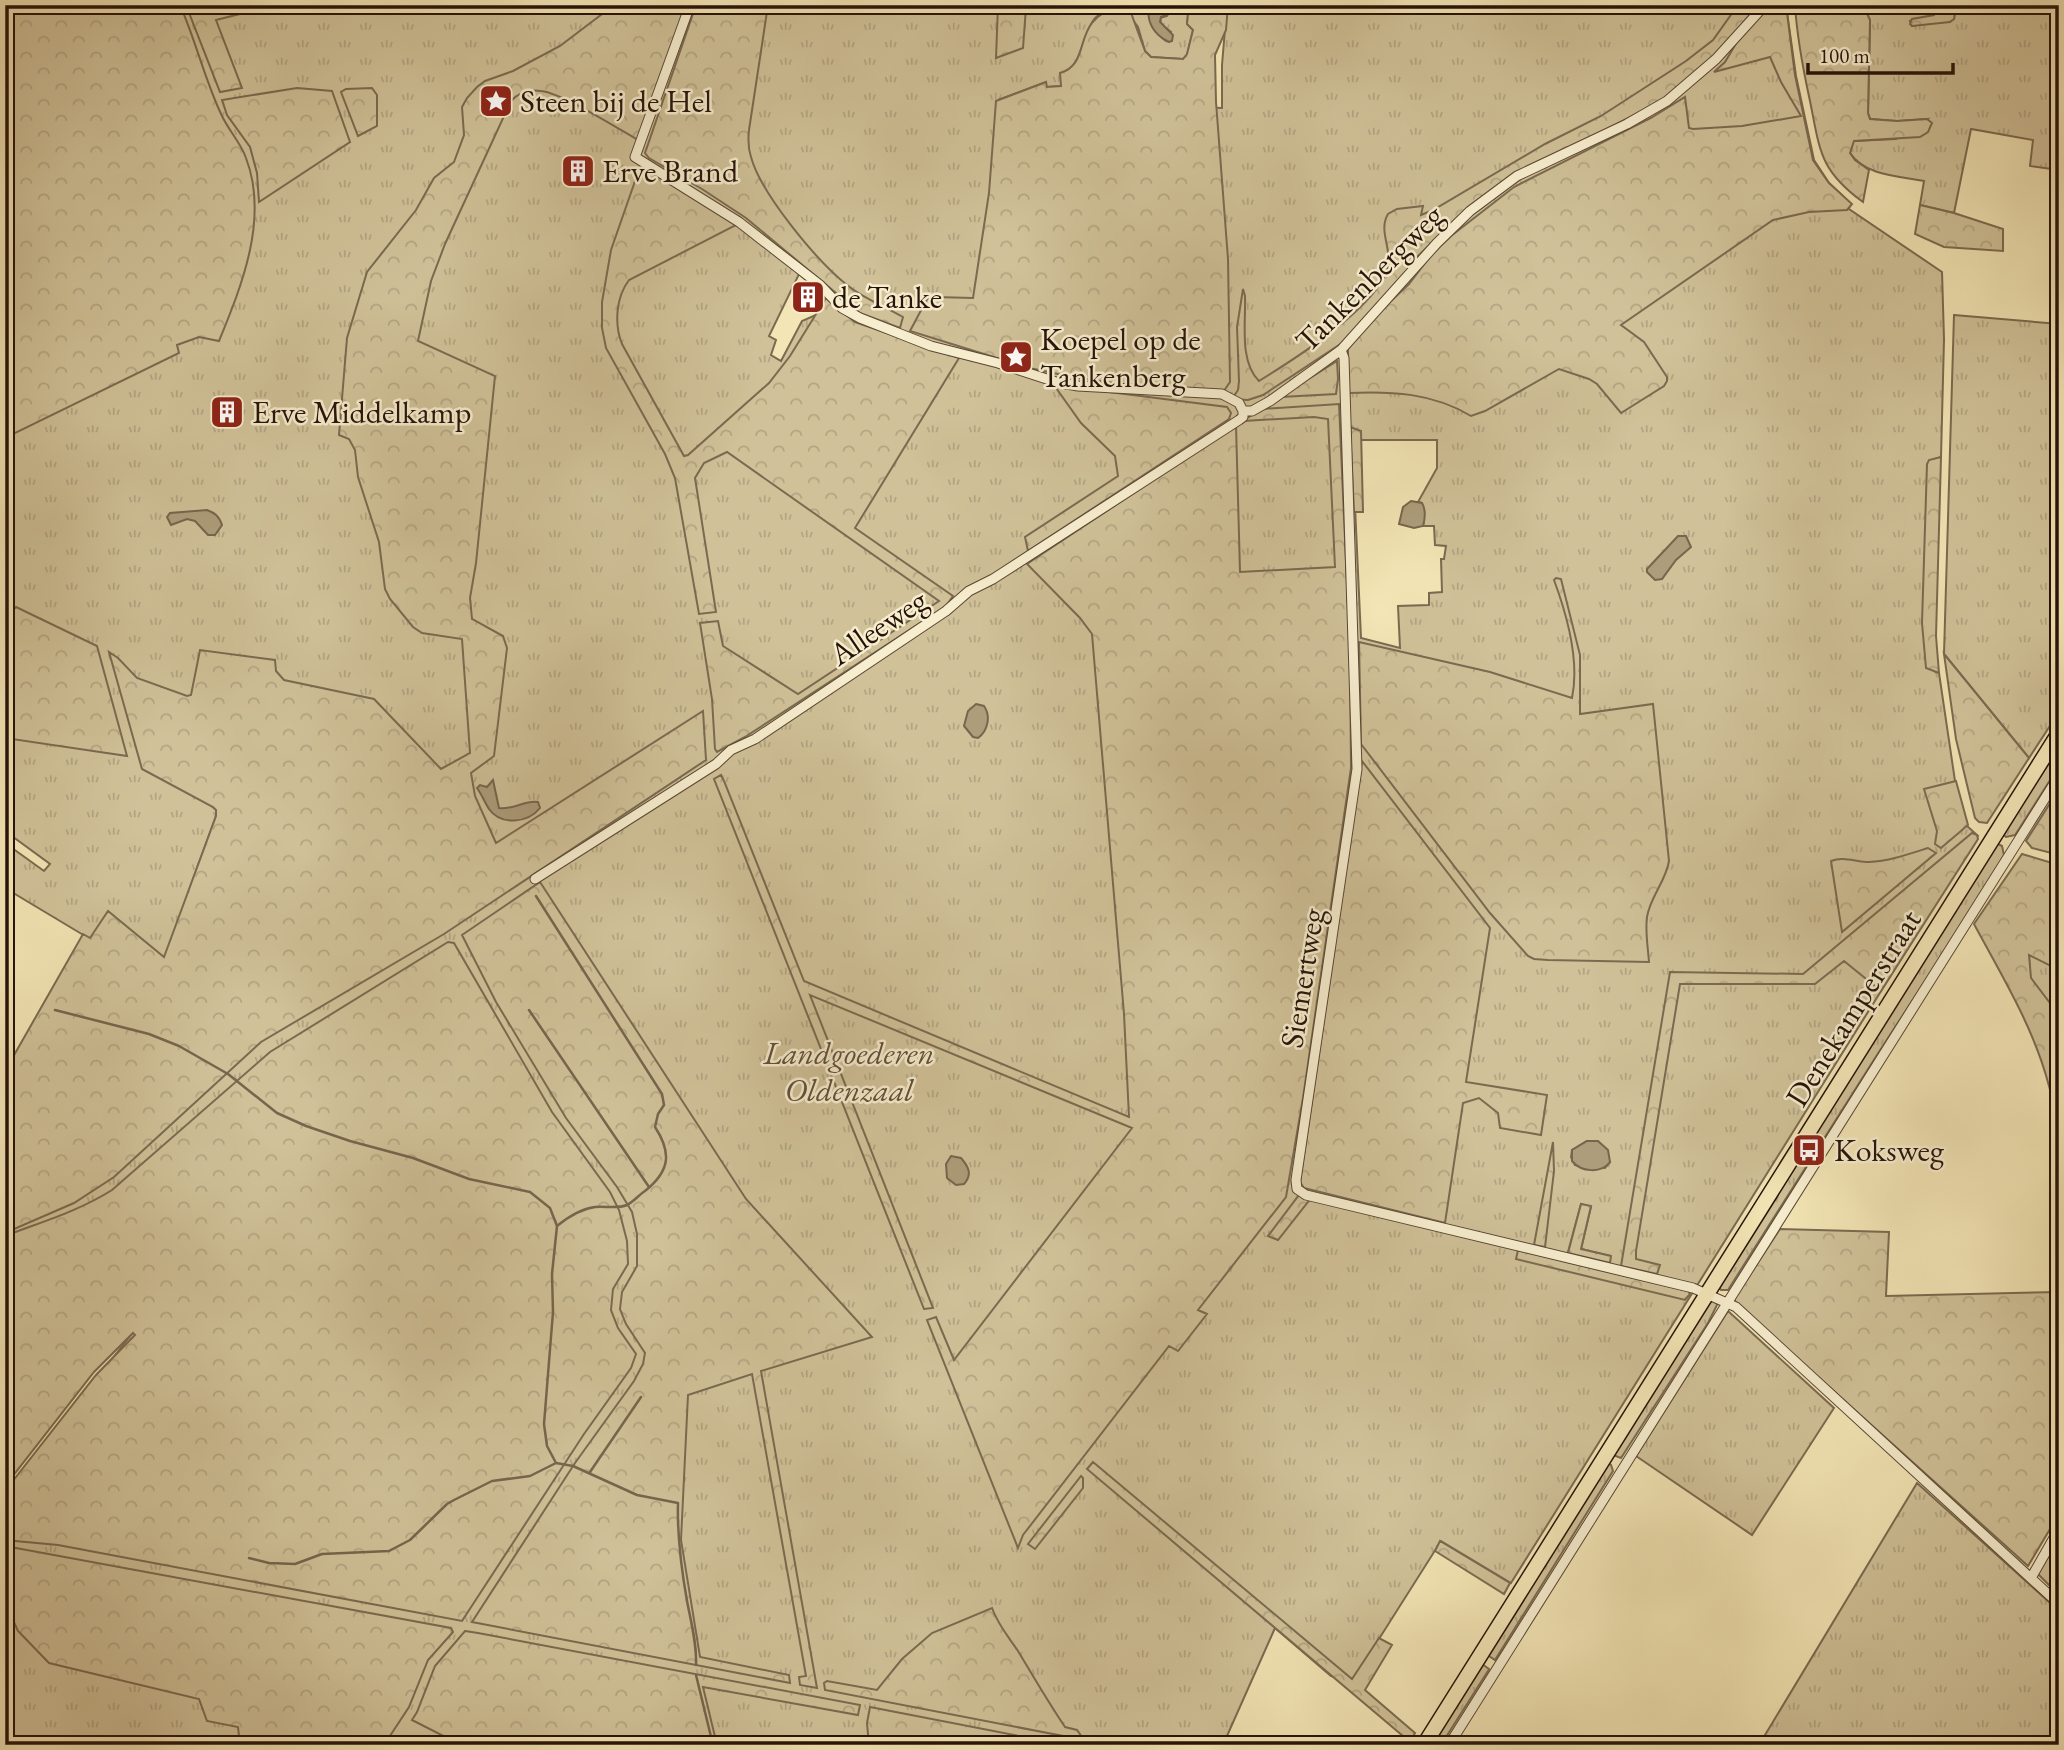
<svg xmlns="http://www.w3.org/2000/svg" width="2064" height="1750" font-family="'EB Garamond',serif">
<style>
.grass{fill:url(#grass-tufts);stroke:#7b6a50;stroke-width:2;fill-rule:evenodd}
.forest{fill:url(#forest-crowns);stroke:#7b6a50;stroke-width:2}
.water{fill:#ad9d7b;stroke:#77654d;stroke-width:2}
.lines{fill:none;stroke-linecap:round;stroke-linejoin:round}
.stream{stroke:#77654d;stroke-width:2.5}
.minor-casing{stroke:#594734;stroke-width:11}
.primary-casing{stroke:#261209;stroke-width:17}
.minor{stroke:#f7eecf;stroke-width:9}
.primary{stroke:#f3e5b5;stroke-width:14}
.labels{text-anchor:middle;dominant-baseline:central;stroke-width:5;stroke-linejoin:round;paint-order:stroke}
.poi-label{font-size:32px;fill:#261209;stroke:#f7eecf;text-anchor:start}
.street-label{font-size:32px;fill:#261209;stroke:#f7eecf}
.park-label{font-size:32px;font-style:italic;fill:#624f3b;stroke:#f7eecf}
</style>
<defs>
<pattern id="grass-tufts" width="24" height="20" patternUnits="userSpaceOnUse" patternTransform="scale(1.75)"><rect width="24" height="20" fill="#d0c198"/><path d="M3 7l-1-3M5 7V3M7 7l1-3M15 17l-1-3M17 17v-4M19 17l1-3" fill="none" stroke="#b2a582"/></pattern>
<pattern id="forest-crowns" width="20" height="18" patternUnits="userSpaceOnUse" patternTransform="scale(1.75)"><rect width="20" height="18" fill="#d0c198"/><path d="M2 6a3 3 0 1 1 6 0M12 15a3 3 0 1 1 6 0" fill="none" stroke="#b2a582"/></pattern>
</defs>
<rect width="100%" height="100%" fill="#f3e5b5"/>
<filter id="stains"><feTurbulence type="fractalNoise" baseFrequency=".00286" numOctaves="4"/><feColorMatrix values="0 0 0 0 .2 0 0 0 0 .09 0 0 0 0 .02 0 0 0 .5 -.17"/></filter>
<radialGradient id="worn" r=".72"><stop offset=".6" stop-color="#630" stop-opacity="0"/><stop offset="1" stop-color="#630" stop-opacity=".3"/></radialGradient>
<path class="grass" d="M 5,5 L 998,5 L 1024,31 L 1026,5 L 1149,5 C 1147,19 1155,33 1166,41 L 1171,32 L 1161,24 L 1160,18 L 1167,16 L 1172,5 L 1189,5 L 1187,24 L 1193,30 L 1187,55 L 1183,59 L 1151,57 L 1145,51 L 1138,27 L 1123,7 C 1085,9 1089,36 1076,62 C 1071,70 1065,77 1061,86 L 1046,87 L 1046,82 L 998,100 L 1222,108 L 1222,65 L 1227,5 L 1786,5 L 1796,76 L 1814,160 L 1829,183 L 1850,203 L 1849,209 L 1942,272 L 1944,339 L 1941,457 L 1935,459 L 1934,671 L 1939,673 L 1955,781 L 1967,826 L 1978,836 L 1511,1583 L 1441,1541 L 1353,1680 L 1331,1676 L 1275,1628 L 1223,1745 L 5,1745 L 5,1498 L 143,1319 L 5,1274 L 5,1072 L 85,936 L 5,888 L 5,843 L 44,871 L 50,864 L 5,831 ZM 799,274 L 823,295 L 816,315 L 802,321 L 781,361 L 771,355 L 776,340 L 769,336 ZM 1352,440 L 1437,440 L 1437,468 L 1418,502 L 1422,503 L 1424,521 L 1423,526 L 1434,526 L 1435,545 L 1446,546 L 1444,559 L 1441,559 L 1442,592 L 1429,593 L 1429,605 L 1398,606 L 1400,648 L 1361,638 ZM 213,807 L 231,809 L 189,890 L 216,816 L 216,810 ZM 1587,1141 L 1610,1162 L 1605,1168 L 1575,1165 L 1571,1157 L 1572,1150 ZM 1581,1204 L 1591,1207 L 1581,1249 L 1611,1256 L 1568,1252 Z
M 1863,5 L 1939,5 L 1934,15 L 1910,21 L 1912,26 L 1954,19 L 1956,5 L 2059,5 L 2059,170 L 2030,166 L 2033,140 L 1971,129 L 1954,213 L 1920,205 L 1924,181 C 1898,176 1866,176 1850,153 L 1853,141 L 1896,139 L 1927,119 L 1897,121 L 1870,119 L 1868,113 L 1870,21 Z
M 1954,315 L 2059,324 L 2059,712 L 2029,758 L 1944,654 Z
M 2059,738 L 2059,766 L 2019,829 L 2015,835 L 2006,837 L 2003,834 Z
M 1998,844 L 2002,846 L 2004,855 L 1991,880 L 1877,1055 L 1728,1290 L 1721,1290 L 1718,1285 L 1994,846 Z
M 2029,954 L 2059,970 L 2059,1015 L 2030,978 Z
M 1709,1300 L 1716,1301 L 1717,1305 L 1708,1323 L 1621,1458 L 1613,1455 Z
M 1728,1311 L 1834,1408 L 1752,1535 L 1636,1456 Z
M 1608,1463 L 1611,1465 L 1613,1471 L 1495,1660 L 1486,1654 Z
M 1917,1483 L 2059,1611 L 2059,1745 L 1759,1745 Z
M 1482,1664 L 1489,1669 L 1488,1671 L 1441,1745 L 1429,1745 Z"/>
<path class="forest" d="M 5,5 L 180,5 C 196,41 205,81 222,116 C 229,131 241,143 246,158 C 269,218 242,285 219,341 L 199,337 L 177,345 L 179,353 L 5,438 Z
M 186,5 L 263,5 L 264,8 L 216,20 L 242,88 L 220,92 Z
M 614,5 L 686,5 L 638,140 C 617,128 562,93 541,91 C 529,89 519,92 511,101 L 445,244 L 431,281 L 418,341 L 495,376 L 476,563 L 470,598 L 472,619 L 503,636 L 507,648 L 494,756 L 471,773 L 475,796 L 496,843 L 703,711 L 706,760 L 444,934 L 261,1042 L 114,1177 L 74,1203 L 5,1233 L 5,1071 L 83,934 L 90,938 L 108,911 L 164,957 L 216,816 L 216,810 L 213,807 L 142,769 L 109,652 L 118,658 L 137,678 L 187,696 L 191,695 L 200,650 L 275,660 L 276,671 L 284,680 L 374,699 L 441,769 L 470,753 L 462,639 L 422,633 L 413,627 L 390,599 L 385,589 L 379,542 L 358,477 L 355,450 L 349,439 L 339,435 L 347,338 L 367,272 L 416,210 L 434,178 L 454,162 L 464,135 L 462,107 L 467,98 L 477,87 L 485,81 L 513,71 L 560,46 Z
M 696,5 L 768,5 L 749,130 C 748,139 748,148 751,157 C 761,194 817,261 847,285 C 864,299 884,306 903,317 L 900,328 L 860,313 L 746,218 L 702,189 L 649,158 L 645,153 Z
M 998,5 L 1026,5 L 1026,7 L 1023,48 L 996,58 Z
M 1189,5 L 1228,5 L 1226,30 L 1215,55 L 1216,102 L 1228,259 L 1230,382 L 1219,398 L 1072,377 L 1029,368 L 910,331 L 927,299 L 934,297 L 973,298 L 989,193 L 996,101 L 1046,82 L 1047,87 L 1061,86 L 1060,73 C 1094,63 1069,19 1119,7 L 1131,13 L 1145,51 L 1151,57 L 1183,59 L 1187,54 L 1193,30 L 1187,24 Z
M 1738,5 L 1761,5 L 1747,18 L 1727,44 L 1665,99 L 1545,161 L 1466,210 L 1417,257 L 1394,289 L 1364,318 L 1345,341 L 1263,395 L 1248,400 L 1232,399 L 1238,390 L 1239,381 L 1237,327 L 1243,289 L 1245,296 C 1246,322 1239,362 1259,381 C 1293,360 1378,307 1388,267 C 1392,248 1378,231 1388,214 L 1397,209 L 1423,206 L 1421,215 L 1433,210 L 1545,144 L 1601,116 L 1686,61 L 1713,40 Z
M 1769,5 L 1786,5 L 1795,75 L 1813,160 L 1829,183 L 1852,204 L 1847,210 L 1809,212 L 1773,220 L 1621,325 L 1644,342 L 1667,377 L 1667,381 L 1664,386 L 1621,413 L 1597,384 L 1589,379 L 1559,369 L 1485,411 L 1471,416 C 1433,393 1392,391 1348,393 L 1348,349 L 1371,320 L 1409,284 L 1432,254 L 1451,236 L 1514,187 L 1651,118 L 1685,97 L 1689,128 L 1693,129 L 1742,126 L 1801,116 L 1781,82 L 1770,57 L 1714,72 L 1725,62 L 1744,30 Z
M 1795,5 L 1863,5 L 1870,20 L 1868,113 L 1870,119 L 1897,121 L 1927,119 L 1932,123 L 1928,132 L 1920,137 L 1854,141 L 1850,153 L 1855,160 L 1869,170 L 1863,202 C 1819,170 1820,150 1810,101 C 1803,69 1797,38 1795,5 Z
M 1939,5 L 1956,5 L 1954,19 L 1950,22 L 1912,26 L 1910,24 L 1912,19 L 1934,15 Z
M 297,88 L 332,91 L 350,142 L 259,202 L 257,173 L 250,147 L 227,115 L 222,100 Z
M 372,88 L 377,95 L 377,126 L 358,136 L 341,92 L 346,89 Z
M 641,164 L 738,224 L 629,280 C 616,297 614,324 622,344 L 684,456 L 688,455 L 769,383 L 790,356 L 826,298 L 855,322 L 959,358 L 855,528 L 953,596 L 946,606 L 745,737 L 717,752 L 715,749 L 712,699 L 700,623 L 718,621 L 723,646 L 798,694 L 939,601 L 727,452 L 704,463 L 695,478 L 716,612 L 699,614 L 675,478 L 665,454 L 606,348 L 602,328 L 602,302 L 611,250 Z
M 1920,205 L 1954,213 L 2003,229 L 2003,251 L 1944,247 L 1915,234 Z
M 1337,361 L 1338,379 L 1336,394 L 1280,397 Z
M 1054,385 L 1227,407 L 1231,413 L 1229,419 L 1028,551 L 1025,537 L 1118,476 L 1115,456 L 1081,423 Z
M 1339,404 L 1350,652 L 1351,768 L 1303,1098 L 1286,1197 L 1198,1310 L 1207,1314 L 1178,1351 L 1169,1346 L 1023,1535 L 1018,1548 L 927,1320 L 936,1317 L 954,1360 L 1132,1128 L 810,995 L 933,1308 L 924,1309 L 714,779 L 721,775 L 724,781 L 804,981 L 1129,1117 L 1124,1014 L 1092,634 L 1080,618 L 1027,564 L 1236,425 L 1240,572 L 1335,567 L 1328,419 L 1314,417 L 1243,421 L 1261,409 Z
M 1350,427 L 1361,431 L 1363,512 L 1354,512 Z
M 1941,457 L 1936,636 L 1939,673 L 1926,668 L 1922,623 L 1927,464 L 1929,460 Z
M 1556,578 L 1561,579 L 1580,655 L 1580,714 L 1653,704 L 1669,861 C 1666,881 1650,897 1647,917 C 1645,931 1648,948 1649,962 L 1548,960 L 1534,959 L 1528,956 L 1490,913 L 1361,744 L 1359,642 L 1490,672 L 1572,698 C 1580,660 1567,615 1554,580 Z
M 16,607 L 97,646 L 127,756 L 5,738 L 5,618 Z
M 1944,654 L 2029,758 L 1987,823 L 1979,822 L 1975,818 L 1956,739 Z
M 1362,761 L 1490,928 L 1466,1082 L 1547,1095 L 1541,1135 L 1500,1128 L 1498,1113 L 1479,1098 L 1463,1103 L 1445,1223 L 1304,1188 L 1300,1182 Z
M 1956,781 L 1968,825 L 1941,848 L 1935,844 L 1937,831 L 1924,789 Z
M 2059,789 L 2059,855 L 2032,848 L 2026,841 Z
M 1972,833 L 1977,835 L 1978,839 L 1881,991 L 1844,961 L 1815,984 L 1680,984 L 1636,1251 L 1636,1259 L 1660,1265 L 1657,1274 L 1621,1266 L 1670,972 L 1803,974 Z
M 1928,848 L 1936,853 L 1842,932 L 1831,861 C 1843,856 1856,862 1869,862 C 1889,861 1909,854 1928,848 Z
M 2022,854 L 2059,865 L 2059,970 L 2029,955 L 2031,978 L 2059,1015 L 2059,1139 C 2056,1121 2054,1103 2049,1086 C 2034,1028 2002,976 1974,924 Z
M 540,882 L 746,1199 L 872,1337 L 761,1371 L 817,1688 L 800,1685 L 799,1677 L 806,1676 L 752,1374 L 688,1395 L 681,1540 L 700,1657 L 789,1675 L 790,1683 L 472,1622 L 575,1463 L 634,1381 L 643,1364 L 645,1353 L 626,1324 L 620,1309 L 622,1292 L 637,1266 L 637,1234 L 632,1212 L 617,1187 L 566,1118 L 496,1002 L 462,935 Z
M 448,942 L 454,943 L 552,1112 L 610,1192 L 619,1210 L 627,1241 L 628,1264 L 613,1289 L 611,1310 L 618,1328 L 636,1354 L 631,1368 L 584,1434 L 462,1621 L 58,1545 L 5,1540 L 5,1491 L 96,1375 L 135,1335 L 133,1333 L 94,1372 L 5,1486 L 5,1480 L 9,1475 L 5,1466 L 5,1236 C 41,1222 79,1211 112,1190 L 270,1052 Z
M 1553,1142 L 1554,1171 L 1545,1247 L 1534,1245 Z
M 1299,1195 L 1311,1198 L 1278,1240 L 1268,1236 Z
M 1581,1204 L 1591,1206 L 1581,1249 L 1611,1256 L 1610,1263 L 1568,1253 Z
M 1780,1229 L 1889,1232 L 1886,1296 L 2059,1292 L 2059,1514 L 2028,1566 L 1736,1303 L 1734,1299 Z
M 1518,1250 L 1688,1291 L 1690,1294 L 1685,1300 L 1516,1259 Z
M 1093,1462 L 1352,1679 L 1379,1638 L 1392,1645 L 1365,1690 L 1415,1733 L 1410,1742 L 1087,1469 Z
M 1081,1476 L 1083,1478 L 1083,1488 L 1035,1549 L 1028,1544 Z
M 2059,1537 L 2059,1595 L 2038,1574 Z
M 1440,1541 L 1510,1583 L 1504,1594 L 1435,1551 Z
M 5,1546 L 451,1628 L 453,1632 L 428,1660 L 409,1707 L 384,1745 L 240,1745 L 238,1727 L 207,1721 L 199,1699 L 49,1663 L 18,1631 L 5,1603 Z
M 992,1608 C 998,1625 1008,1636 1018,1651 C 1033,1676 1048,1702 1065,1727 L 1077,1730 L 1084,1740 L 825,1690 L 824,1683 L 827,1681 L 877,1690 L 902,1659 L 932,1633 Z
M 465,1631 L 478,1633 L 860,1705 L 858,1715 L 703,1687 L 717,1745 L 461,1745 L 412,1720 L 417,1712 L 435,1666 Z
M 870,1707 L 1065,1745 L 869,1745 L 867,1723 Z"/>
<path class="water" d="M 1149,5 L 1172,5 L 1169,14 L 1161,17 L 1160,22 L 1173,35 L 1172,41 L 1169,42 C 1154,35 1146,22 1149,5 Z
M 1411,501 L 1422,503 C 1426,510 1425,519 1423,526 L 1414,528 L 1399,524 L 1403,507 Z
M 207,510 C 215,513 219,516 222,525 L 215,535 L 208,535 L 195,521 L 187,519 L 171,525 L 167,517 L 170,513 Z
M 1678,536 L 1686,536 L 1691,547 L 1676,560 L 1662,579 L 1655,580 L 1647,572 L 1647,569 Z
M 976,704 L 984,706 C 991,716 988,731 978,738 L 973,737 L 964,726 L 968,711 Z
M 493,780 L 499,808 C 513,810 525,800 538,802 L 540,808 C 528,823 501,826 489,809 C 485,803 482,795 477,788 L 480,785 L 487,787 Z
M 1587,1141 L 1598,1141 L 1608,1150 L 1610,1162 C 1601,1174 1581,1172 1572,1161 L 1572,1150 Z
M 951,1156 L 961,1158 C 968,1166 973,1174 964,1184 L 956,1185 L 947,1178 L 946,1164 Z"/>
<g class="lines">
<path class="stream" d="M 536,896 L 662,1094 L 664,1105 L 658,1114 L 655,1127 C 672,1153 670,1171 645,1191 C 639,1195 633,1202 627,1205 C 618,1209 605,1206 595,1207 C 580,1209 568,1217 557,1226 L 552,1274 L 553,1312 L 544,1424 L 547,1446 L 556,1463
M 55,1010 L 149,1034 L 179,1046 L 228,1074 L 277,1113 L 306,1126 L 350,1141 L 413,1158 L 469,1179 L 530,1192 L 550,1208 L 557,1226
M 529,1010 L 649,1187
M 590,1472 L 641,1397
M 249,1558 L 269,1563 L 295,1564 L 322,1554 L 389,1551 L 410,1540 L 447,1504 L 454,1500 L 492,1481 L 530,1476 L 556,1463 L 573,1466 L 637,1495 L 678,1503 C 677,1537 681,1567 687,1601 C 691,1622 697,1644 696,1665
M 696,1675 L 713,1745"/>
<g class="minor-casing">
<path id="minor" d="M 690,5 L 635,157 L 739,222 L 820,285 L 842,308 L 860,318 L 931,346 L 998,363 L 1056,382 L 1078,386 L 1222,394 L 1239,403 L 1243,411
M 1341,350 L 1344,358 L 1357,769 L 1296,1180 L 1297,1189 L 1306,1195 L 1693,1288 L 1736,1307 L 2059,1604
M 1243,411 L 1252,411 L 1270,401 L 1341,350 L 1437,243 L 1470,211 L 1517,176 L 1627,124 L 1667,101 L 1716,59 L 1765,5
M 535,879 L 716,764 L 731,750 L 755,739 L 946,611 L 969,591 L 993,579 L 1239,420 L 1243,417 L 1243,411
M 2031,1578 L 2059,1529
M 1449,1745 L 2059,776"/>
</g>
<g class="primary-casing">
<path id="primary" d="M 1424,1745 L 2059,733"/>
</g>
<use href="#minor" class="minor"/>
<use href="#primary" class="primary"/>
</g>
<defs>
<g id="sight-square" transform="scale(1.75)"><rect x="-9" y="-9" width="18" height="18" rx="4" fill="#8f2418" stroke="#f7eecf"/><path d="M0-6L1.8-2.2L6-1.7L2.9 1.2L3.7 5.4L0 3.3L-3.7 5.4L-2.9 1.2L-6-1.7L-1.8-2.2Z" fill="#fff"/></g>
<g id="building-square" transform="scale(1.75)"><rect x="-9" y="-9" width="18" height="18" rx="4" fill="#8f2418" stroke="#f7eecf"/><path d="M-4-6H4V6H1V3H-1V6H-4ZM-2.5-4.3h1.7v1.8h-1.7ZM.8-4.3h1.7v1.8H.8ZM-2.5-1h1.7V.8h-1.7ZM.8-1h1.7V.8H.8Z" fill="#fff"/></g>
<g id="bus-square" transform="scale(1.75)"><rect x="-9" y="-9" width="18" height="18" rx="4" fill="#8f2418" stroke="#f7eecf"/><path d="M-5-6H5V4H4V6H2V4H-2V6H-4V4H-5ZM-3.5-4V0h7V-4ZM-3.5 1.2v1.5H-2V1.2ZM2 1.2v1.5H3.5V1.2Z" fill="#fff"/></g>
</defs>
<g fill-rule="evenodd">
<use href="#sight-square" x="496" y="101"/>
<use href="#building-square" x="578" y="171"/>
<use href="#building-square" x="808" y="297"/>
<use href="#sight-square" x="1016" y="357"/>
<use href="#building-square" x="227" y="412"/>
<use href="#bus-square" x="1809" y="1150"/>
</g>
<g class="labels">
<g class="poi-label">
<text x="520" y="101">Steen bij de Hel</text>
<text x="602" y="171">Erve Brand</text>
<text x="832" y="297">de Tanke</text>
<text x="1040" y="339">Koepel op de<tspan x="1040" dy="37">Tankenberg</tspan></text>
<text x="252" y="412">Erve Middelkamp</text>
<text x="1834" y="1150">Koksweg</text>
</g>
<g class="street-label">
<text transform="translate(1369 278) rotate(-45)">Tankenbergweg</text>
<text transform="translate(878 627) rotate(-34)">Alleeweg</text>
<text transform="translate(1302 978) rotate(-81)">Siemertweg</text>
<text transform="translate(1853 1008) rotate(-58)">Denekamperstraat</text>
</g>
<g class="park-label">
<text x="849" y="1053">Landgoederen<tspan x="849" dy="37">Oldenzaal</tspan></text>
</g>
</g>
<rect width="2064" height="1750" fill="none" stroke="#f3e5b5" stroke-width="28"/>
<rect x="7" y="7" width="2050" height="1736" fill="none" stroke="#261209" stroke-width="3.5"/>
<rect x="14" y="14" width="2036" height="1722" fill="none" stroke="#261209" stroke-width="2"/>
<path d="M1808 63v10h145v-10" fill="none" stroke="#261209" stroke-width="3.5"/>
<text x="1819" y="63" font-size="21" fill="#261209" stroke="#f7eecf" stroke-width="5" paint-order="stroke">100 m</text>
<rect width="100%" height="100%" filter="url(#stains)"/>
<rect width="100%" height="100%" fill="url(#worn)"/>
</svg>
